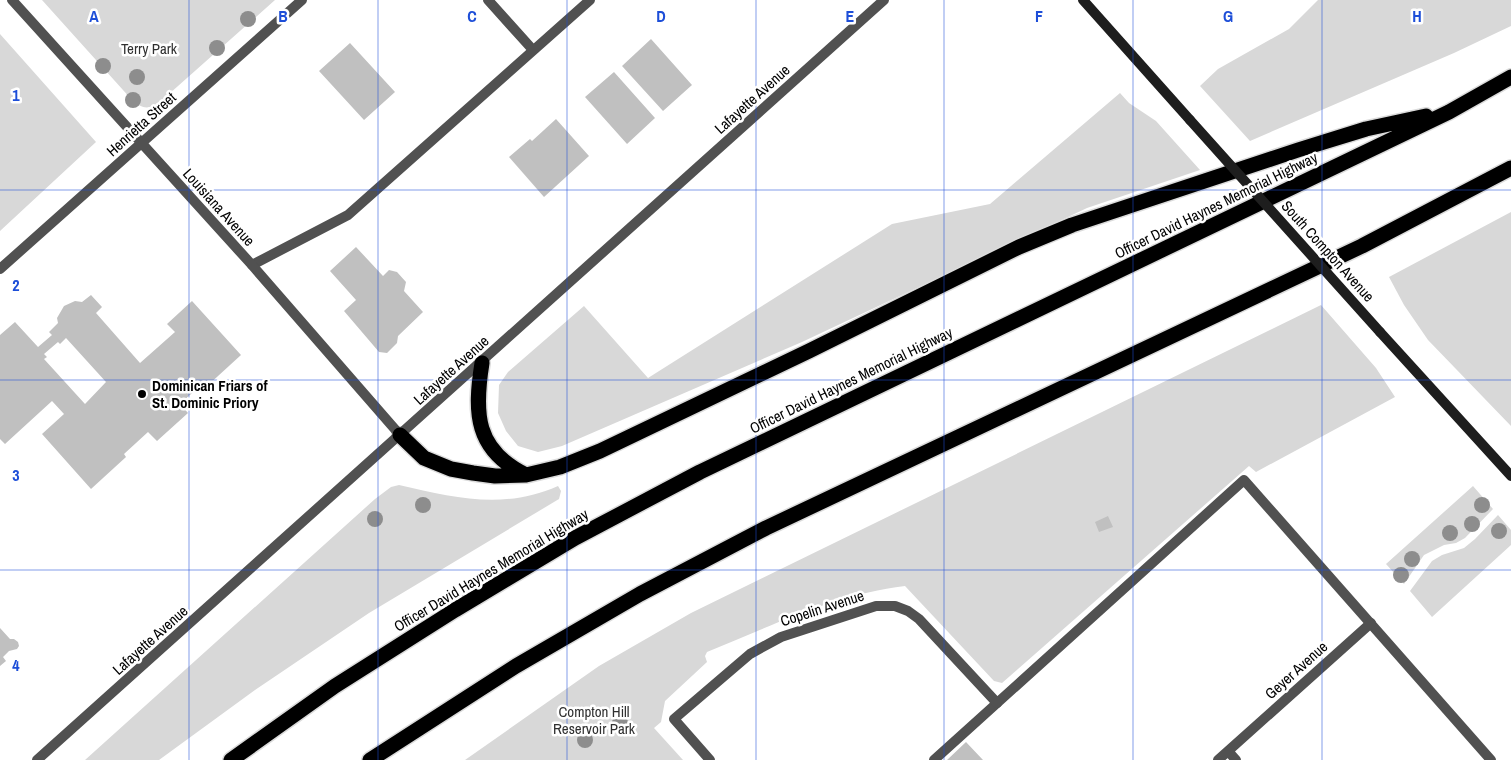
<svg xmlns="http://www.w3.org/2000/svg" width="1511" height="760" font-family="'Archivo Narrow',sans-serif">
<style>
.green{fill:#d8d8d8}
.building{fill:#c0c0c0;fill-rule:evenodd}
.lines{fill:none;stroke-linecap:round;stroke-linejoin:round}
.motorway-casing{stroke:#dbdbdb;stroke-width:18}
.service{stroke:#515151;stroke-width:10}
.minor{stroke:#515151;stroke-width:10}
.secondary{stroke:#1e1e1e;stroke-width:10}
.motorway{stroke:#000;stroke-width:15}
.secondary-bridge{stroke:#1e1e1e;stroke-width:10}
.tree{fill:#8d8d8d}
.grid{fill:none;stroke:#1d4ed8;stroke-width:1;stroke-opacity:0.55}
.poi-dot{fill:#000;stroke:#fff;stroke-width:2}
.labels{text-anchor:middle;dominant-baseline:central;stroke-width:5;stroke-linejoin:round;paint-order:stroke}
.park-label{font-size:15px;fill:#2f2f2f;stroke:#fff}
.street-label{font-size:15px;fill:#000;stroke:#fff}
.poi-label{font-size:15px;font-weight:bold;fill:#000;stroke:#fff;text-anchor:start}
.grid-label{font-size:16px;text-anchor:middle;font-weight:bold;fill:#1d4ed8;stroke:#fff;stroke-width:5;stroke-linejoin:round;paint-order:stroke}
</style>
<rect width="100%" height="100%" fill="#fff"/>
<path class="green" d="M 42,0 L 275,0 L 160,102 C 149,110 142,109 132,100 Z
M 1318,0 L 1511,0 L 1511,26 L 1454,53 L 1250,141 L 1200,86 L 1218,69 L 1289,29 Z
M 0,34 L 96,142 L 0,231 Z
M 1120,93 L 1129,103 L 1156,121 L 1200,170 L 1087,208 L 802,342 L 562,446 L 538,452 L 518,446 L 506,431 L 498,413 L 499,385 L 508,372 L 584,306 L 648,378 L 892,224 L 990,204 Z
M 1511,212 L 1511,426 L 1428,340 L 1404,305 L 1389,277 Z
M 1321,305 L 1376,368 L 1395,397 L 1256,472 L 1249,466 L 1002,683 L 994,681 L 905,586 C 836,594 771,626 707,652 L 705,656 L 707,662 L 665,701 L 661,722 L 654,728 L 683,760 L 465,760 L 599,666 L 691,613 Z
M 399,485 C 455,498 504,510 558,486 L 561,491 L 559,499 L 369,613 L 255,690 L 159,760 L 85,760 L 375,499 L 391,487 Z
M 1473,486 L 1493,509 L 1465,538 L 1456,543 L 1444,545 L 1424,555 L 1404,584 L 1386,564 Z
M 1498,515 L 1511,530 L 1511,545 L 1432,617 L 1410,591 L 1432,561 L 1442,555 L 1464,548 L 1475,539 Z"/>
<path class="building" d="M 651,39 L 692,85 L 663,111 L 622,66 Z
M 350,43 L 395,92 L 364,120 L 319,71 Z
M 614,72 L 655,118 L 627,144 L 585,97 Z
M 556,119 L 589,156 L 544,197 L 509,157 L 530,139 L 532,141 Z
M 356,247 L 383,276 L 389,270 L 397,272 L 406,282 L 404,291 L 423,312 L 398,336 L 397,343 L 387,353 L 379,352 L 344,311 L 356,300 L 330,271 Z
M 91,295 L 102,307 L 96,313 L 140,363 L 175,332 L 167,324 L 192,301 L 241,355 L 206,387 L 202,384 L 180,404 L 188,413 L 157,441 L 148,432 L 124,454 L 126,457 L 91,489 L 42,434 L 64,414 L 52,401 L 5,444 L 0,439 L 0,335 L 15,322 L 38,347 L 52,335 L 49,332 L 58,323 L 57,318 L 64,306 L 75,301 L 82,302 ZM 66,338 L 106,382 L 85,404 L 44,359 L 47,357 L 44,354 L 58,342 L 60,344 Z
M 1108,516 L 1113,527 L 1099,532 L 1095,522 Z
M 0,628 L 10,639 L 14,639 L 18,642 L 19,646 L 17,649 L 9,651 L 3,657 L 6,661 L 0,666 Z
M 966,742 L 983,760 L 947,760 Z"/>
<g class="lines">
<g class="motorway-casing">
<path id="motorway" d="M 482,363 C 474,413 475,450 526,475
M 400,435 L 424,458 L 451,469 L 473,473 L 495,476 L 526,475 L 560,467 L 600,451 L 809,351 L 1019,247 L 1072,225 L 1298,150 L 1366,129 L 1426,116
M 231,760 L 335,686 L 455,610 L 575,538 L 700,472 L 1449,112 L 1511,77
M 370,760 L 516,666 L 640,594 L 766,528 L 1362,246 L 1511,168"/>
</g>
<path class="service" d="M 488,0 L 533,50
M 252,265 L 348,215 L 590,0
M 934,760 L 1244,480 L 1491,760"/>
<path class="minor" d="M 12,0 L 252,265 L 400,435
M 0,269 L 302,0
M 1228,751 L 1236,760
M 37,760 L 884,0
M 710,760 L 674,719 L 750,654 L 781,637 L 876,606 L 895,606 L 908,611 L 919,619 L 997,703
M 1218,760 L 1371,623"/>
<path class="secondary" d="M 1083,0 L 1190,120
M 1380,332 L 1511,476"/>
<use href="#motorway" class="motorway"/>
<path class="secondary-bridge" d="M 1190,120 L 1380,332"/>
</g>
<g class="tree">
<circle cx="248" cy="19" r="8"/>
<circle cx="217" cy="48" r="8"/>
<circle cx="103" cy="66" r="8"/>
<circle cx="137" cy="77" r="8"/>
<circle cx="133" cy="100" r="8"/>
<circle cx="423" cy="505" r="8"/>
<circle cx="1482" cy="505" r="8"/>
<circle cx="375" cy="519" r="8"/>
<circle cx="1472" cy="524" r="8"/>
<circle cx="1499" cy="531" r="8"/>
<circle cx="1450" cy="533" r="8"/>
<circle cx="1412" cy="559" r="8"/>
<circle cx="1401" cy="575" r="8"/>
<circle cx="620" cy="723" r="8"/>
<circle cx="585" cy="740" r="8"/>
</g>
<path class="grid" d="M 189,0 L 189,760M 378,0 L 378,760M 567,0 L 567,760M 756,0 L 756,760M 944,0 L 944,760M 1133,0 L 1133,760M 1322,0 L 1322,760M 0,190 L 1511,190M 0,380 L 1511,380M 0,570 L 1511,570"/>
<circle class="poi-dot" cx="142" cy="394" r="5"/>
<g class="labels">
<g class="park-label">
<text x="149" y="48">Terry Park</text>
<text x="594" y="711">Compton Hill<tspan x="594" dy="17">Reservoir Park</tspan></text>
</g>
<g class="street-label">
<text transform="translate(752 99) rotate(-42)">Lafayette Avenue</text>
<text transform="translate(141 124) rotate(-42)">Henrietta Street</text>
<text transform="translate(1216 205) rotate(-26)">Officer David Haynes Memorial Highway</text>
<text transform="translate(219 207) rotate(48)">Louisiana Avenue</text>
<text transform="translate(1328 251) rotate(48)">South Compton Avenue</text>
<text transform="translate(451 370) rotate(-42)">Lafayette Avenue</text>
<text transform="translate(851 380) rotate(-26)">Officer David Haynes Memorial Highway</text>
<text transform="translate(491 570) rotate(-31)">Officer David Haynes Memorial Highway</text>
<text transform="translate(822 608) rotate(-18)">Copelin Avenue</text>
<text transform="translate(150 640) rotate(-42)">Lafayette Avenue</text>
<text transform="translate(1296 670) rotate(-42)">Geyer Avenue</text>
</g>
<g class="poi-label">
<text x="152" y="385">Dominican Friars of<tspan x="152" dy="17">St. Dominic Priory</tspan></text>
</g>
</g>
<g class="grid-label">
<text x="94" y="22">A</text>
<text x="283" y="22">B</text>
<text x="472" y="22">C</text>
<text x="661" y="22">D</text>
<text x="850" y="22">E</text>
<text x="1039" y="22">F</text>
<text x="1228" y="22">G</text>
<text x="1417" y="22">H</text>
<text x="16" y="101">1</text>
<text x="16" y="291">2</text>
<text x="16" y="481">3</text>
<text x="16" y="671">4</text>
</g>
</svg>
